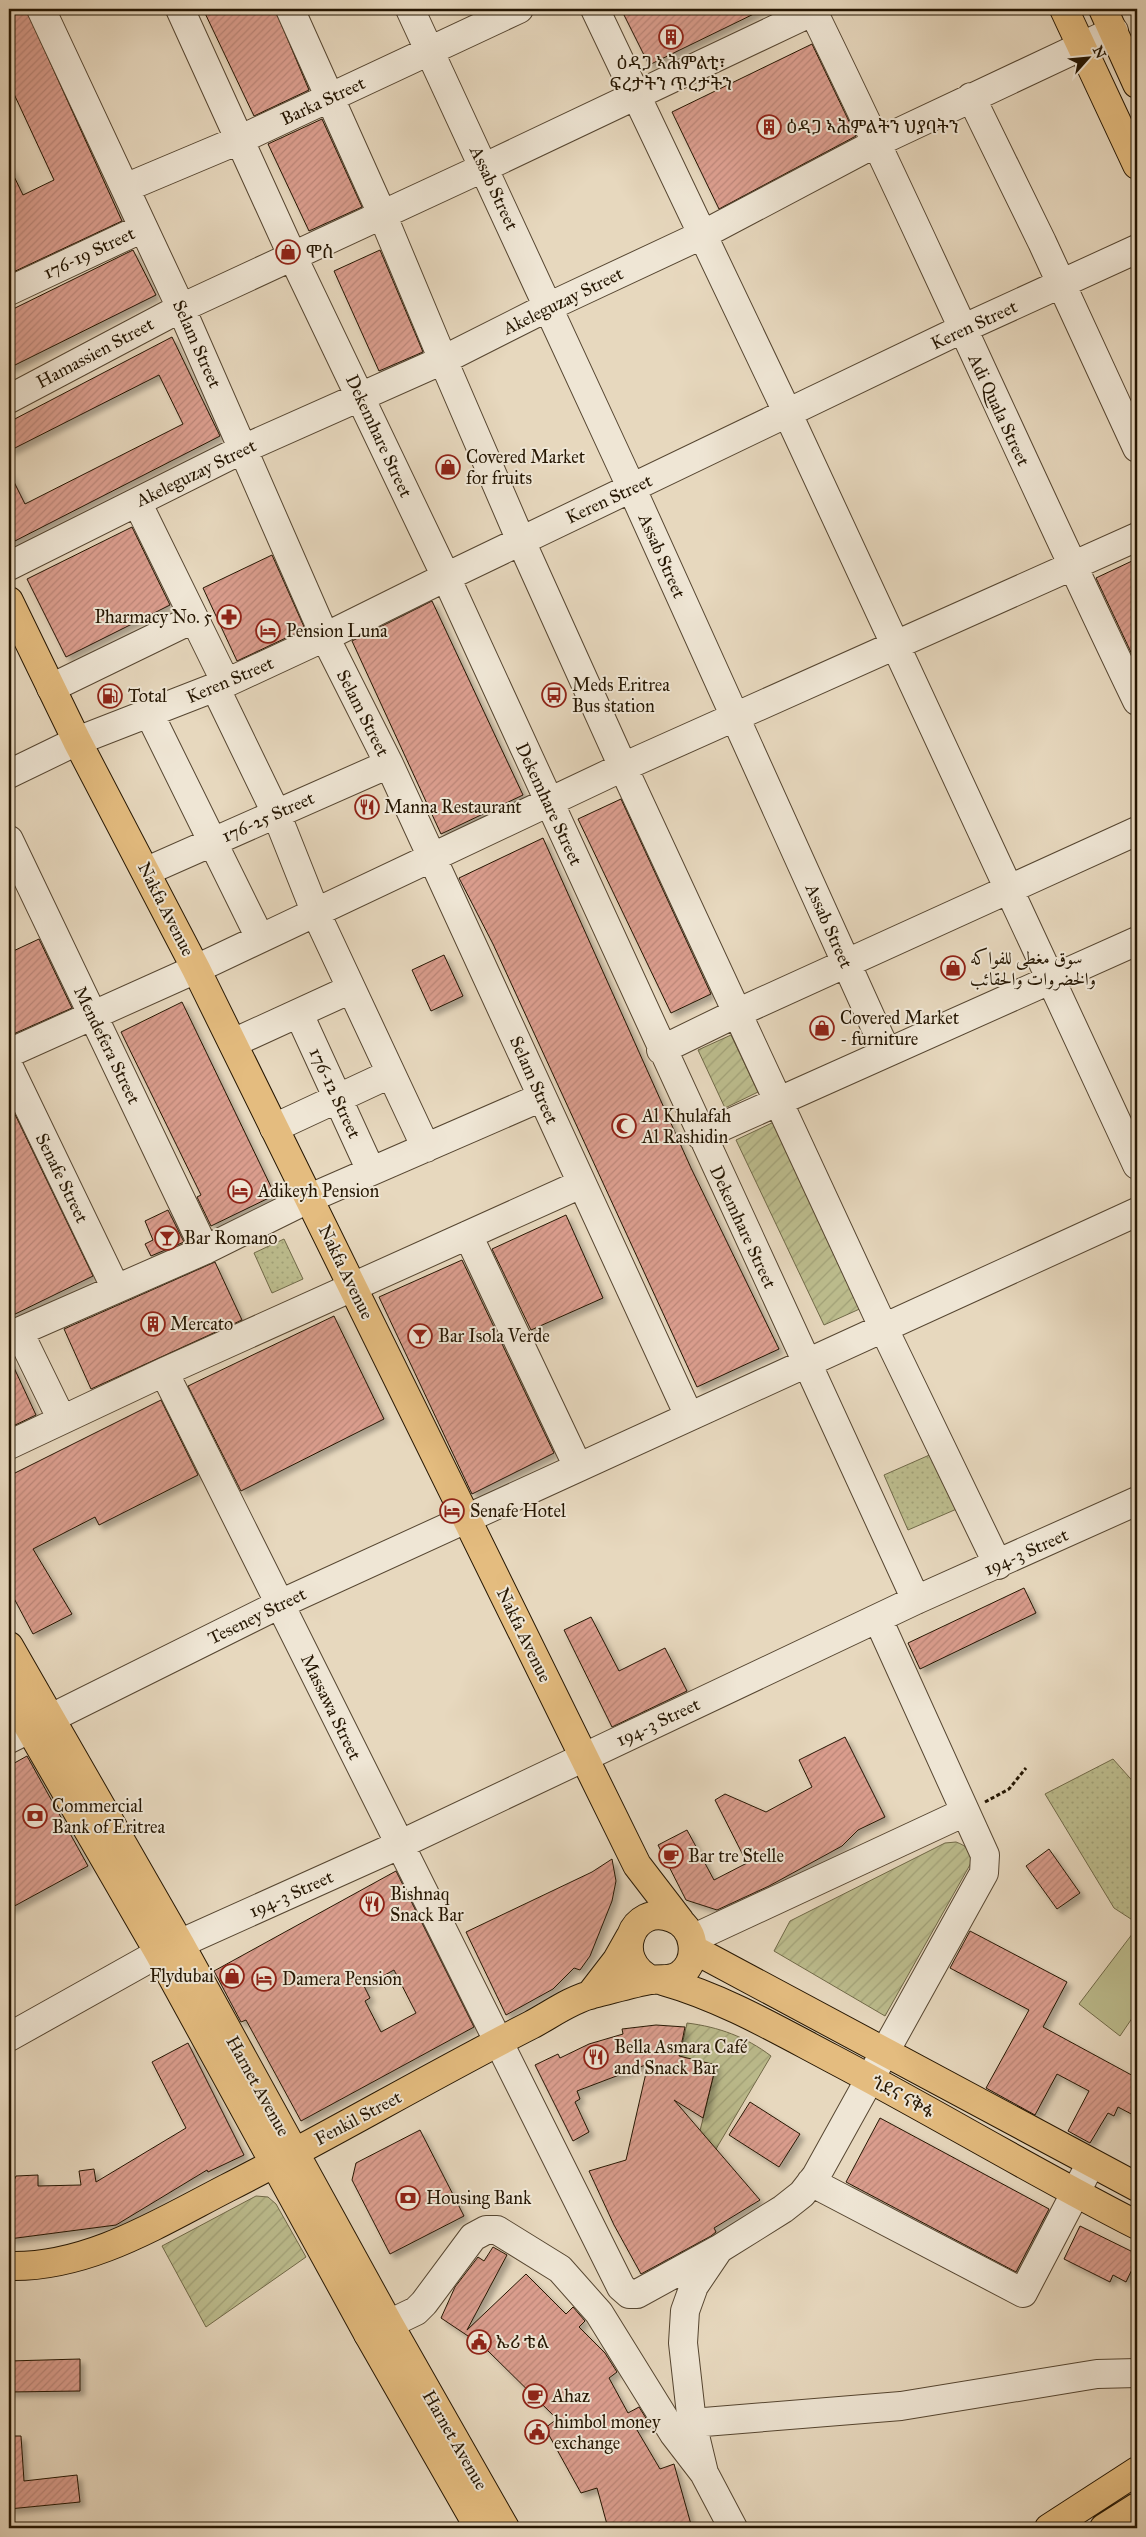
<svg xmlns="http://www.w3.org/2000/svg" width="1146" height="2537" font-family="'IM FELL Great Primer',Amiri,'Noto Serif Ethiopic',serif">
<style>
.park{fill:url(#park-dots);stroke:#706948}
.garden{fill:url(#garden-furrows);stroke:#706948}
.pitch{fill:#bcbc8d;stroke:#706948}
.building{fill:url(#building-hatch);stroke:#251602;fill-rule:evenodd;filter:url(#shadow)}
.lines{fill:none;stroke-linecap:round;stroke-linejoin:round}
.minor-casing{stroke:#564631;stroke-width:30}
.major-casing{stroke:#251602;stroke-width:30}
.highway-casing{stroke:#251602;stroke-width:30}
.path{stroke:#251602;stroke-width:3;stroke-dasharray:4 2.5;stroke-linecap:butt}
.minor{stroke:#efe6d5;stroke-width:28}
.major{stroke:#e4bc7f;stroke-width:28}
.highway{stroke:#e4bc7f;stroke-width:28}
.labels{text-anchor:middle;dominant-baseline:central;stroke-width:4;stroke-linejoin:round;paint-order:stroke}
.poi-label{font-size:18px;fill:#251602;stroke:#efe6d5;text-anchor:start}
.street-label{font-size:18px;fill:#251602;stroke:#efe6d5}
</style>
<defs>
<pattern id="park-dots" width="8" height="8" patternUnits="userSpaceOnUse" patternTransform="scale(1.25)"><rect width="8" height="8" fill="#bcbc8d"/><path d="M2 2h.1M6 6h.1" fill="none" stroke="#a1a178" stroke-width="1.8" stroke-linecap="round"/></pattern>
<pattern id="garden-furrows" width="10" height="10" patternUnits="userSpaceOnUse" patternTransform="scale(1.25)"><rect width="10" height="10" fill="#bcbc8d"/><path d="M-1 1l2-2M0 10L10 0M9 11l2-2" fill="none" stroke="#a1a178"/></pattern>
<pattern id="building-hatch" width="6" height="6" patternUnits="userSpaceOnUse" patternTransform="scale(1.25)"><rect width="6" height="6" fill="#da9d8d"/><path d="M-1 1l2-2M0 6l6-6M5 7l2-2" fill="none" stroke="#bb8678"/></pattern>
<filter id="shadow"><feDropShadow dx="4.5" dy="4.5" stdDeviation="2.5" flood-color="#0004"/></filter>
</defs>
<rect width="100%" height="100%" fill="#e7d8be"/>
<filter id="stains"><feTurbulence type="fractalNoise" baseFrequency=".004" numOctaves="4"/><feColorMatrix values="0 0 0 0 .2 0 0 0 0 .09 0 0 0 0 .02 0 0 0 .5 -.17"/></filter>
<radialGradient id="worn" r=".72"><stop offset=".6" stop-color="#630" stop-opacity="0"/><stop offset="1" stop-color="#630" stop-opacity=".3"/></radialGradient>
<path class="park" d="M 284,1239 L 303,1279 L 272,1293 L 254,1253 Z
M 934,1453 L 959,1508 L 908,1530 L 884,1475 Z
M 1113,1759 L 1137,1786 L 1137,1923 L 1114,1908 L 1045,1794 Z"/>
<path class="garden" d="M 731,1035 L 758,1092 L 725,1108 L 698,1050 Z
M 776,1121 L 864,1307 L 824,1325 L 736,1140 Z
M 956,1842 C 967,1846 972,1851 971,1863 L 885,2016 L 774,1951 L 790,1921 L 945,1843 Z
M 687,2023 C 719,2027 746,2037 771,2056 L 716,2149 L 697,2143 L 716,2066 L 695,2060 L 678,2063 Z
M 256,2196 L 268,2197 L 276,2204 L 306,2257 L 206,2327 L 162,2246 Z"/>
<path class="pitch" d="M 1133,1933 L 1137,1936 L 1137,2011 L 1120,2036 L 1079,2004 Z"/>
<path class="building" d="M 9,9 L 26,9 L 122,221 L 9,274 L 9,166 L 23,195 L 54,180 L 14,94 L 9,97 Z
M 203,9 L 275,9 L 309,90 L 254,116 Z
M 621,9 L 764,9 L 649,65 Z
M 812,44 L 856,136 L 719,209 L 672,112 Z
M 322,119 L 362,207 L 309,231 L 268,144 Z
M 133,250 L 156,295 L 9,368 L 9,311 Z
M 380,250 L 423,352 L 379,371 L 334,271 Z
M 172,337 L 220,436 L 9,544 L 9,472 L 25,504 L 183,424 L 159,375 L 9,451 L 9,422 Z
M 132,527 L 170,605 L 66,657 L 27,579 Z
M 272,555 L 305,629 L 237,661 L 203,588 Z
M 1132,561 L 1137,573 L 1137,665 L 1096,578 Z
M 432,601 L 523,795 L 441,834 L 352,641 Z
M 621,799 L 711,994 L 671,1013 L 578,819 Z
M 543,838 L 691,1168 L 779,1349 L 697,1387 L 493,944 L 459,878 Z
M 39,939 L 72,1008 L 9,1036 L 9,953 Z
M 444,955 L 463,996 L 431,1011 L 412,970 Z
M 182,1002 L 275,1195 L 211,1226 L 197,1197 L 201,1195 L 121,1032 Z
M 9,1102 L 93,1276 L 9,1317 Z
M 168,1210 L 184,1242 L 151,1256 L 145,1244 L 153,1240 L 145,1221 Z
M 566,1215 L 603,1298 L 531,1330 L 492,1249 Z
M 462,1260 L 554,1453 L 472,1494 L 379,1297 Z
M 215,1262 L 242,1320 L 91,1389 L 64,1329 Z
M 334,1316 L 384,1419 L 241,1491 L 188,1386 Z
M 9,1357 L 36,1415 L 9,1428 Z
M 161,1400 L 198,1475 L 99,1525 L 95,1517 L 33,1549 L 72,1614 L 33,1634 L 9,1589 L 9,1476 Z
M 1024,1588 L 1036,1613 L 920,1669 L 908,1643 Z
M 591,1617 L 619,1671 L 665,1648 L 687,1691 L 612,1727 L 564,1630 Z
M 845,1737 L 885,1817 L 858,1830 L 842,1846 L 769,1886 L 717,1910 L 686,1900 L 658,1845 L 687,1830 L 714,1880 L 747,1863 L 715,1800 L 725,1794 L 766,1812 L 812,1787 L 799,1760 Z
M 27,1756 L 88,1866 L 9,1909 L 9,1766 Z
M 1049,1849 L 1080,1893 L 1057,1909 L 1026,1866 Z
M 612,1859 L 616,1881 L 612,1901 L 590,1956 L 580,1970 L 574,1968 L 553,1989 L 506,2015 L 466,1932 L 592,1872 Z
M 396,1871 L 474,2027 L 301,2121 L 246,2020 L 241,2022 L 214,1971 ZM 394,1970 L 416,2013 L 381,2032 L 365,2001 L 370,1998 L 364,1986 Z
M 970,1931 L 1067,1982 L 1043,2027 L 1137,2078 L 1137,2117 L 1118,2107 L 1114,2116 L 1108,2113 L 1090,2143 L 1068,2131 L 1089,2091 L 1057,2074 L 1035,2115 L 986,2088 L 1029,2010 L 950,1968 Z
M 656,2025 L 685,2027 L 679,2056 L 716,2065 L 703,2118 L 674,2100 L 760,2200 L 714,2228 L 716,2232 L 711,2236 L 641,2274 L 614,2225 L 589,2171 L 626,2160 L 648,2064 L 577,2091 L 580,2099 L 575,2102 L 589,2132 L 573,2141 L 535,2065 L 558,2054 L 560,2058 L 589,2044 L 623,2034 L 622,2029 Z
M 188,2043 L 244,2155 L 208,2172 L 207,2170 L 116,2225 L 9,2239 L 9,2192 L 16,2176 L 38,2175 L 38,2186 L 81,2185 L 79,2171 L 94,2169 L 96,2182 L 186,2128 L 152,2062 Z
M 750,2102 L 800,2134 L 779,2167 L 729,2135 Z
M 880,2118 L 1049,2209 L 1016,2272 L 846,2182 Z
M 420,2130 L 464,2216 L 390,2254 L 352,2180 L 356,2163 Z
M 1080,2226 L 1137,2254 L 1137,2259 L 1126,2282 L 1113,2275 L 1110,2282 L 1064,2259 Z
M 493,2247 L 507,2255 L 467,2330 L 526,2274 L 566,2314 L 573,2307 L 585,2321 L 579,2327 L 605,2353 L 617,2372 L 609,2378 L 628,2413 L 639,2407 L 649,2423 L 637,2430 L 660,2469 L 674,2464 L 692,2528 L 608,2528 L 597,2488 L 581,2493 L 545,2428 L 557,2419 L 483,2346 L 441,2318 L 455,2287 L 478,2257 L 484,2261 Z
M 80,2359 L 80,2391 L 9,2392 L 9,2361 Z
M 9,2436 L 21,2436 L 24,2481 L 77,2475 L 80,2502 L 9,2509 Z"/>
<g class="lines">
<g class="minor-casing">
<path id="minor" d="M 41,9 L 181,308 L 325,637 L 389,764 L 689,1416
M 180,9 L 292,255 L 446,577 L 916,1600
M 290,9 L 382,214 L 443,360 L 521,541 L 623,767 L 884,1329 L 998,1565
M 410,9 L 632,489 L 886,1051
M 595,9 L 788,414 L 1137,1165
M 812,9 C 924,237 1026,471 1137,701
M 971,97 L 1042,242 L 1137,448
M 125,188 L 239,140 L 519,9
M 9,291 L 143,228
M 9,399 L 181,308 L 485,167 L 818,9
M 137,502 L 226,683
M 9,566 L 243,449 L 443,360 L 548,307 L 704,234 L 876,143 L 1114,31
M 215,687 L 276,813 L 315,911 L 426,1148
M 51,688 L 193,619
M 149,713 L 260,938
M 9,774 L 77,741 L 226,683 L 325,637 L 446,577 L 962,329 L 1137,249
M 9,840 L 205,1250
M 147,871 L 389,764
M 299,1014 L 371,1171
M 233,1043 L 351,989
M 661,1050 L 737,1013 L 1137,831
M 9,1053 L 196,969 L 623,767 L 1137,537
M 9,1067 L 116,1289
M 274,1128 L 390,1074
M 701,1136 L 1137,941
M 468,1235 L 578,1467
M 19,1332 L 62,1420
M 9,1336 L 205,1250 L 310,1198 L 542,1097
M 164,1372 L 621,2287 L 629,2294 L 637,2294 L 719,2249
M 9,1445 L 164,1372 L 581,1184
M 9,1739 L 280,1604 L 1137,1212
M 692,1939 L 965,1812
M 9,2037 L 159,1953 L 399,1845 L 916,1600 L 1137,1501
M 811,2182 L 1023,2293 L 1091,2163
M 368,2334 L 416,2311 L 424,2303 L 473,2237 L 486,2230 L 497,2230 L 560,2269 L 599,2313 L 674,2434 L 704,2473 L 733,2528
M 692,2423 L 901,2406 L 1097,2374 L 1137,2373
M 704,2473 L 692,2423 L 683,2343 L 685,2311 L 694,2286 L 719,2249 L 783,2209 L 802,2194 L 816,2176 L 984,1873 L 985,1855 L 878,1619"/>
</g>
<g class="major-casing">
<path id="major" d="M 9,601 L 77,741 L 196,969 L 637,1865 L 680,1921
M 9,1646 L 180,1944 L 389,2324 L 505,2528
M 9,1693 L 159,1953 L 368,2334 L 479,2528
M 693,1949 L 1137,2187
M 663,1981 C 723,1998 776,2029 831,2058 C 934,2112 1033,2172 1137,2225
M 590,1995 L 617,1960 L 630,1937
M 9,2266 C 88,2268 159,2223 227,2188 C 329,2136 429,2077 531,2025 C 550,2015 572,1999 593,1994 C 610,1990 633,1983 651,1980 C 662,1978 671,1982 681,1974 C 700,1959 695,1926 672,1918 C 632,1902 609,1960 652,1980"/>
</g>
<g class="highway-casing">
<path id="highway" d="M 1064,9 L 1137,165
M 1103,9 L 1137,84
M 1049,2528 L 1137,2471
M 1104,2528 L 1137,2507"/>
</g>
<path class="path" d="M 985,1802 L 1009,1789 L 1026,1768"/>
<use href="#minor" class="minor"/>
<use href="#major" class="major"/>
<use href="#highway" class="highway"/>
</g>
<defs>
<g id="building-ring" transform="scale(1.25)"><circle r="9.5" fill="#efe6d5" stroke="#8f2418" stroke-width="1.5"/><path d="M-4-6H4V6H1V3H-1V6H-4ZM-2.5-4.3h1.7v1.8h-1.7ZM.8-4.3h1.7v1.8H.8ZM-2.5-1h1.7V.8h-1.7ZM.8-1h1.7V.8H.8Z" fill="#8f2418"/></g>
<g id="shop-ring" transform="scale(1.25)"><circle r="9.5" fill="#efe6d5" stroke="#8f2418" stroke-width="1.5"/><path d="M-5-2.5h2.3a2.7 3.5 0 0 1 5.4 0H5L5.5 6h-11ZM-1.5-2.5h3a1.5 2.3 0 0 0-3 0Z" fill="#8f2418"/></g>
<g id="pharmacy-ring" transform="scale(1.25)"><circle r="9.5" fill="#efe6d5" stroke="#8f2418" stroke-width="1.5"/><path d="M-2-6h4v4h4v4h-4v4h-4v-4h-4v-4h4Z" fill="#8f2418"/></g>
<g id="hotel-ring" transform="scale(1.25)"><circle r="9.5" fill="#efe6d5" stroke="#8f2418" stroke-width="1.5"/><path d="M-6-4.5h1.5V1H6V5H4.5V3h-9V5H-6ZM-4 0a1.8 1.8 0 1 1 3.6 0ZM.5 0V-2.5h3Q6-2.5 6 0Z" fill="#8f2418"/></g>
<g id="bus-ring" transform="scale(1.25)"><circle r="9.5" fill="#efe6d5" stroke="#8f2418" stroke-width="1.5"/><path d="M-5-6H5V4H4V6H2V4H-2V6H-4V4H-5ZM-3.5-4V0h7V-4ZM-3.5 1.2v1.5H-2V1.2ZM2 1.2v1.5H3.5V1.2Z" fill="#8f2418"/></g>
<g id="fuel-ring" transform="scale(1.25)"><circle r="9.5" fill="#efe6d5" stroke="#8f2418" stroke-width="1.5"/><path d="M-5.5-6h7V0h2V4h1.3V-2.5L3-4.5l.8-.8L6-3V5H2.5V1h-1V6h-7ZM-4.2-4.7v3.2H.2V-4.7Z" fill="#8f2418"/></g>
<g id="restaurant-ring" transform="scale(1.25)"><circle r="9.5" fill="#efe6d5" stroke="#8f2418" stroke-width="1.5"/><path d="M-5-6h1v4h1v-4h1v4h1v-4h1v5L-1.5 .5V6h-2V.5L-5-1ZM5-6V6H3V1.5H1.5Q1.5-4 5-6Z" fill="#8f2418"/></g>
<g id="mosque-ring" transform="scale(1.25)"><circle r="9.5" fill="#efe6d5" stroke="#8f2418" stroke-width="1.5"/><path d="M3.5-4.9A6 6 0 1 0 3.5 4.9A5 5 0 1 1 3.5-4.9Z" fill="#8f2418"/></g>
<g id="bar-ring" transform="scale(1.25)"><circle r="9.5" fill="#efe6d5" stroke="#8f2418" stroke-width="1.5"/><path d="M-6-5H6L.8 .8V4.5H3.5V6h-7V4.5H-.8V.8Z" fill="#8f2418"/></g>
<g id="bank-ring" transform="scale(1.25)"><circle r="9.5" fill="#efe6d5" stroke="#8f2418" stroke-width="1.5"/><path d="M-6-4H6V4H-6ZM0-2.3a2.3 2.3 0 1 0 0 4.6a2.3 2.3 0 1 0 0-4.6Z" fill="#8f2418"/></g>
<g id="cafe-ring" transform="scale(1.25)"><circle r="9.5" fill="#efe6d5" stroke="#8f2418" stroke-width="1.5"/><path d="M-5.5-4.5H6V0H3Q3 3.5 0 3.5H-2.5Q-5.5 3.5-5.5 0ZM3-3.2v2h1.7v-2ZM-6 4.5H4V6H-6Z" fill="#8f2418"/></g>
<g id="civic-ring" transform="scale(1.25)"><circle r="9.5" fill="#efe6d5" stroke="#8f2418" stroke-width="1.5"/><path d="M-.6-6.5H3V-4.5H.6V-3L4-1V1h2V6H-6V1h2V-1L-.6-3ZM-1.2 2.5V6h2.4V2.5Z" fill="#8f2418"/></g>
</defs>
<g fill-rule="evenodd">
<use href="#building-ring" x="671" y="37"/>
<use href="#building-ring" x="769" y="127"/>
<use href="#shop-ring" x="288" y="252"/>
<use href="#shop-ring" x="448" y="467"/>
<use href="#pharmacy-ring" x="229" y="617"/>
<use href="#hotel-ring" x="268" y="631"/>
<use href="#bus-ring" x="554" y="695"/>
<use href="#fuel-ring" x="110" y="696"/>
<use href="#restaurant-ring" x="367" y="807"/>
<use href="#shop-ring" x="953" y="968"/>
<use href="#shop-ring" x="822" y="1028"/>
<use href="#mosque-ring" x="624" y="1126"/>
<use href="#hotel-ring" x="240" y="1191"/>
<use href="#bar-ring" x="167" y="1238"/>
<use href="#building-ring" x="153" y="1324"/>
<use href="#bar-ring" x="420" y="1336"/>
<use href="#hotel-ring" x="452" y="1511"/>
<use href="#bank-ring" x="35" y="1816"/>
<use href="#cafe-ring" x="671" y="1856"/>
<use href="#restaurant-ring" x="372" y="1904"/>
<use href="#shop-ring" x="232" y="1976"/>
<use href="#hotel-ring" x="264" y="1979"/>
<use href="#restaurant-ring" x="596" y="2057"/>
<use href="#bank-ring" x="408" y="2198"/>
<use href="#civic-ring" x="479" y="2342"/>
<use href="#cafe-ring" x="535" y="2396"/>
<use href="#civic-ring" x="537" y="2432"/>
</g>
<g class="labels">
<g class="poi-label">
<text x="671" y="63" text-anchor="middle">ዕዳጋ ኣሕምልቲ፣<tspan x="671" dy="21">ፍረታትን ጥረታትን</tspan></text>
<text x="786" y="127">ዕዳጋ ኣሕምልትን ህያባትን</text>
<text x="306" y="252">ሞስ</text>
<text x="466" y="457">Covered Market<tspan x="466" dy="21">for fruits</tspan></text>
<text x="212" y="617" text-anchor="end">Pharmacy No. 5</text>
<text x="286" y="631">Pension Luna</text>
<text x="572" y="685">Meds Eritrea<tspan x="572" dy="21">Bus station</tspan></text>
<text x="128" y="696">Total</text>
<text x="384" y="807">Manna Restaurant</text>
<text x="970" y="958">سوق مغطى للفواكه<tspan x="970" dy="21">والخضروات والحقائب</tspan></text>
<text x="840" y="1018">Covered Market<tspan x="840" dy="21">- furniture</tspan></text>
<text x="642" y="1116">Al Khulafah<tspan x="642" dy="21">Al Rashidin</tspan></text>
<text x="258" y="1191">Adikeyh Pension</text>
<text x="184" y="1238">Bar Romano</text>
<text x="170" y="1324">Mercato</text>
<text x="438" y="1336">Bar Isola Verde</text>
<text x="470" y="1511">Senafe Hotel</text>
<text x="52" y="1806">Commercial<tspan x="52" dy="21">Bank of Eritrea</tspan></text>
<text x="688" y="1856">Bar tre Stelle</text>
<text x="390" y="1894">Bishnaq<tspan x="390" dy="21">Snack Bar</tspan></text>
<text x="214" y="1976" text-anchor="end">Flydubai</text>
<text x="282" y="1979">Damera Pension</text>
<text x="614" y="2047">Bella Asmara Café<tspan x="614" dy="21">and Snack Bar</tspan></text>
<text x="426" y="2198">Housing Bank</text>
<text x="496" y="2342">ኤሪ ቴል</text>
<text x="552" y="2396">Ahaz</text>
<text x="554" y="2422">himbol money<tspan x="554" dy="21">exchange</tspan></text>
</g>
<g class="street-label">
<text transform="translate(323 101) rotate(-25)">Barka Street</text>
<text transform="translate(494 188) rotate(65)">Assab Street</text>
<text transform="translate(89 253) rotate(-25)">176-19 Street</text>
<text transform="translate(563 301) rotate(-26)">Akeleguzay Street</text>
<text transform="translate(974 325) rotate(-25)">Keren Street</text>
<text transform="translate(197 344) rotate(66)">Selam Street</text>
<text transform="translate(95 353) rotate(-28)">Hamassien Street</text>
<text transform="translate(999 410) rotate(65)">Adi Quala Street</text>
<text transform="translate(379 436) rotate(65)">Dekemhare Street</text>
<text transform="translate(196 473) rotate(-26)">Akeleguzay Street</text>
<text transform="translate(609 499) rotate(-25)">Keren Street</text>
<text transform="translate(662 556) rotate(66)">Assab Street</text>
<text transform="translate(230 680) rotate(-23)">Keren Street</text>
<text transform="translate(363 713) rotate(63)">Selam Street</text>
<text transform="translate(549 804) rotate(65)">Dekemhare Street</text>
<text transform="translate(268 817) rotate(-24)">176-25 Street</text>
<text transform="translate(166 909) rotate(63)">Nakfa Avenue</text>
<text transform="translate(829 926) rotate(66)">Assab Street</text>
<text transform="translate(107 1045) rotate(64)">Mendefera Street</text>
<text transform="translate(534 1080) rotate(66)">Selam Street</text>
<text transform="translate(335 1093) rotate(65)">176-12 Street</text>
<text transform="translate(62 1178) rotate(64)">Senafe Street</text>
<text transform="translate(743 1227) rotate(65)">Dekemhare Street</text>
<text transform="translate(346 1272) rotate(64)">Nakfa Avenue</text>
<text transform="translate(1026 1552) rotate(-24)">194-3 Street</text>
<text transform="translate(257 1616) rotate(-26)">Teseney Street</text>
<text transform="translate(524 1635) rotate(64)">Nakfa Avenue</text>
<text transform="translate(331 1707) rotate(64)">Massawa Street</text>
<text transform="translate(658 1722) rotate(-25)">194-3 Street</text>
<text transform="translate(291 1894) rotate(-24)">194-3 Street</text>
<text transform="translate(258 2086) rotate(61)">Harnet Avenue</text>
<text transform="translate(903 2097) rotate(29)">ጎደና ናቅፋ</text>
<text transform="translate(358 2118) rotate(-28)">Fenkil Street</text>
<text transform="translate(455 2440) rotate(60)">Harnet Avenue</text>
</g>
</g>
<rect width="1146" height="2537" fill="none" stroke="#e7d8be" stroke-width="30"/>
<rect x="10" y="10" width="1126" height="2517" fill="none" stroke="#251602" stroke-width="2.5"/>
<rect x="15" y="15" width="1116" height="2507" fill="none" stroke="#251602"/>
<g transform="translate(1088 58) rotate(63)" stroke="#efe6d5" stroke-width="4" paint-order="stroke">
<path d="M0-4L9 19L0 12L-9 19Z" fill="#251602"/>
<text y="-8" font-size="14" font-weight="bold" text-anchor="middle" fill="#251602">N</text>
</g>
<rect width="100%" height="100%" filter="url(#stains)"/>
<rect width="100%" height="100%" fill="url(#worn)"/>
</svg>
